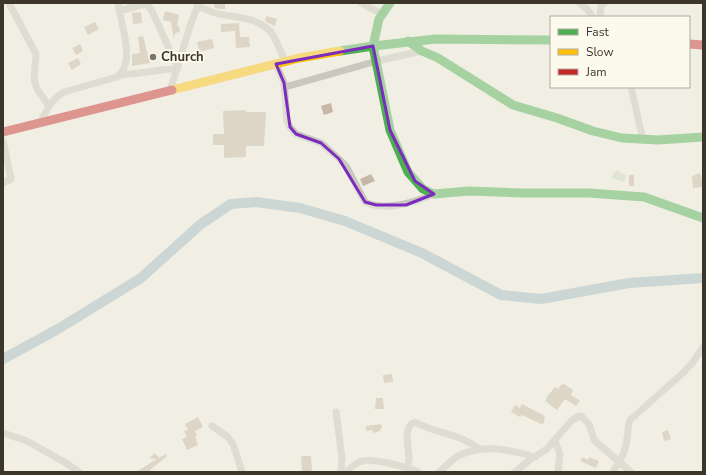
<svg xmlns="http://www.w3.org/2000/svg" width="706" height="475" font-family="'Nunito Sans',sans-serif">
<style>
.green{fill:#cbd9bd}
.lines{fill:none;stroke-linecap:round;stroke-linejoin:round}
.river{stroke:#9eb9c4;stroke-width:10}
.building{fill:#c6b8a4}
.street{stroke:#cac7bd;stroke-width:7}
.fast{stroke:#4caf50;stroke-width:9}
.slow{stroke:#ffc107;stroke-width:9}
.jam{stroke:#c62828;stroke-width:9}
.marked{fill:none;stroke:#7b2cbf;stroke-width:3;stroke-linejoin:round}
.poi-dot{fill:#7b766b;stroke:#fcfaed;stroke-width:1.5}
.labels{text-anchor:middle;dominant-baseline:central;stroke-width:4;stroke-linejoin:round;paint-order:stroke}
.poi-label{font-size:13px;font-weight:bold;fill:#3c352a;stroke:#fcfaed;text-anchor:start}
</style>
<rect width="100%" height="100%" fill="#f1eee4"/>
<path class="green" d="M 616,170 L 626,175 L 624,182 L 611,178 Z"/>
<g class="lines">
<path class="river" d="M 3,359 L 58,329 L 141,278 L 201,224 L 231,204 L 256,202 L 300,208 L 345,221 L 422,253 L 501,295 L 541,299 L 629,283 L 703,278"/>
</g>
<path class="building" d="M 225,3 L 225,9 L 221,9 L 215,8 L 214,4 Z
M 165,11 L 179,15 L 177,26 L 179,26 L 180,32 L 175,33 L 174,39 L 171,22 L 163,20 Z
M 141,12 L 142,23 L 133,24 L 132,13 Z
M 266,16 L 277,19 L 275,26 L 270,24 L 265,21 Z
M 95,22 L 99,29 L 88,35 L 84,27 Z
M 239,23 L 240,37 L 249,37 L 250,47 L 236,48 L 235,31 L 221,32 L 221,24 Z
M 143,36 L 150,63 L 132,66 L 132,54 L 140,53 L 138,37 Z
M 212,39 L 214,48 L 199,52 L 197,42 Z
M 80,44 L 83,51 L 76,55 L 72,48 Z
M 78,58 L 81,64 L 72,70 L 68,63 Z
M 331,103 L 333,112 L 324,115 L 321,106 Z
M 246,110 L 246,112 L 266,112 L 264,146 L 246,146 L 246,157 L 224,158 L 224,145 L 213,145 L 213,134 L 224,134 L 223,111 Z
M 700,173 L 703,182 L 703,187 L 693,188 L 692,176 Z
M 371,174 L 375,181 L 363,186 L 360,179 Z
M 629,175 L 634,175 L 634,186 L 629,186 Z
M 392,374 L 393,382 L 384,383 L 383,375 Z
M 564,384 L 573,390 L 571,395 L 580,401 L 576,406 L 565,399 L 557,410 L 545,401 L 547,399 L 546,398 L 555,387 L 558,389 L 561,385 Z
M 376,398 L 383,398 L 384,409 L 375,409 Z
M 522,404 L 545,416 L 544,419 L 545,420 L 543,424 L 541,424 L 522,415 L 520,417 L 511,412 L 515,405 L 520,408 Z
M 198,417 L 203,427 L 195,431 L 197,436 L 195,437 L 198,445 L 187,450 L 182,439 L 187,437 L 184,431 L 188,430 L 185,424 Z
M 381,424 L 382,428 L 380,429 L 380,431 L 373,433 L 372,430 L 366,431 L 366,426 Z
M 668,430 L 671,439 L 664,441 L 662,432 Z
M 155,453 L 159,458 L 166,454 L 167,456 L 150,470 L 151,472 L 136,472 L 157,459 L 149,458 Z
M 301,456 L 311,456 L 312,471 L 302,472 Z
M 583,457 L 588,460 L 589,457 L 599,461 L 596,468 L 580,461 Z"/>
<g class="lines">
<path class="street" d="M 9,3 L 36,54 L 34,79 L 37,89 L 49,106
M 361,3 L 382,14
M 579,3 L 587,9 L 593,17
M 197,6 C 203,8 209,11 215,13 C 233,18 256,16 270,31 C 277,40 281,52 285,62
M 119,11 L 141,5 L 148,5 L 152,11 L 178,68 L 139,73 L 120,75
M 600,17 L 601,5 L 604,3
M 276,64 L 284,83 L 287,121 L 290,127 L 296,134 L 321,143 L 339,159 L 346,166 L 365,202 C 384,212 416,202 434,194
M 285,87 L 377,61 L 422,51
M 631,87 L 643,140
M 170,91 L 191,23 L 199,3
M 40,123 C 47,110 51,99 64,92 L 117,77 C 137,62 120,23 118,3
M 3,141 L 11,179 L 3,183
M 336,412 L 342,458 L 341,472
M 212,426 L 228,437 L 233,444 L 242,472
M 3,433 L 27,441 L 66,463 L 79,472
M 555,441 L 560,454 L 558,472
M 407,467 C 408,464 409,461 409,458 C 409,448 402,426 415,422 C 429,430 440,431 454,436 C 464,439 472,444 480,449
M 346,472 C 351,468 355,463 362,461 C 373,458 407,467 418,472
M 439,472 C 446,467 451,460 458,456 C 483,443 511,450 535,457
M 515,472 L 531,459 L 547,449 L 571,421 L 577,417 L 581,416 L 589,424 L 594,440 L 631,472
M 613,472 C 617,465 623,457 625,449 C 628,439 627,429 630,420 L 683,373 L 693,362 L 703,347"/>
<path class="fast" d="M 390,3 L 379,19 L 373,46 L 390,130 L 408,172 L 423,189 L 434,194 L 469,191 L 522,193 L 589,193 L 644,197 L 703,218
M 408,41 L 422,51 L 438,58 L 513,105 L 557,118 L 593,131 L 622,138 L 658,140 L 703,137
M 340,51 L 373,46 L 436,39 L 551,40"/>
<path class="slow" d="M 172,90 L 299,58 L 340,51"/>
<path class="jam" d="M 689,44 L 703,45
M 3,132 L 172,90"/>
</g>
<path d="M0 0H706V475H0ZM 373,46 L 390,130 L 415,181 L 434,194 L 406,205 L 376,205 L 365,202 L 339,159 L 321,143 L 296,134 L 290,127 L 284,83 L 276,64 Z" fill="#f1eee4" fill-opacity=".55" fill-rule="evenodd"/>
<path class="marked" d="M 373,46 L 390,130 L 415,181 L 434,194 L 406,205 L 376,205 L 365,202 L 339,159 L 321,143 L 296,134 L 290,127 L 284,83 L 276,64 Z"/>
<circle class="poi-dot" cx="153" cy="57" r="4"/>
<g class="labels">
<g class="poi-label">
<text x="161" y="57">Church</text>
</g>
</g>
<rect width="706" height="475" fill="none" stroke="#3c352a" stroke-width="8"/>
<rect x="550" y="16" width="140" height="72" fill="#fcfaed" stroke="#afab9f"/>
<rect x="558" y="29" width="20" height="6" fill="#4caf50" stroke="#afab9f"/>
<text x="586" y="36" font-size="12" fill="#3c352a">Fast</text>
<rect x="558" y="49" width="20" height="6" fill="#ffc107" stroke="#afab9f"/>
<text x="586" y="56" font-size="12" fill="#3c352a">Slow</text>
<rect x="558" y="69" width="20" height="6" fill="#c62828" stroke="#afab9f"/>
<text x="586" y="76" font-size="12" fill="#3c352a">Jam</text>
</svg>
